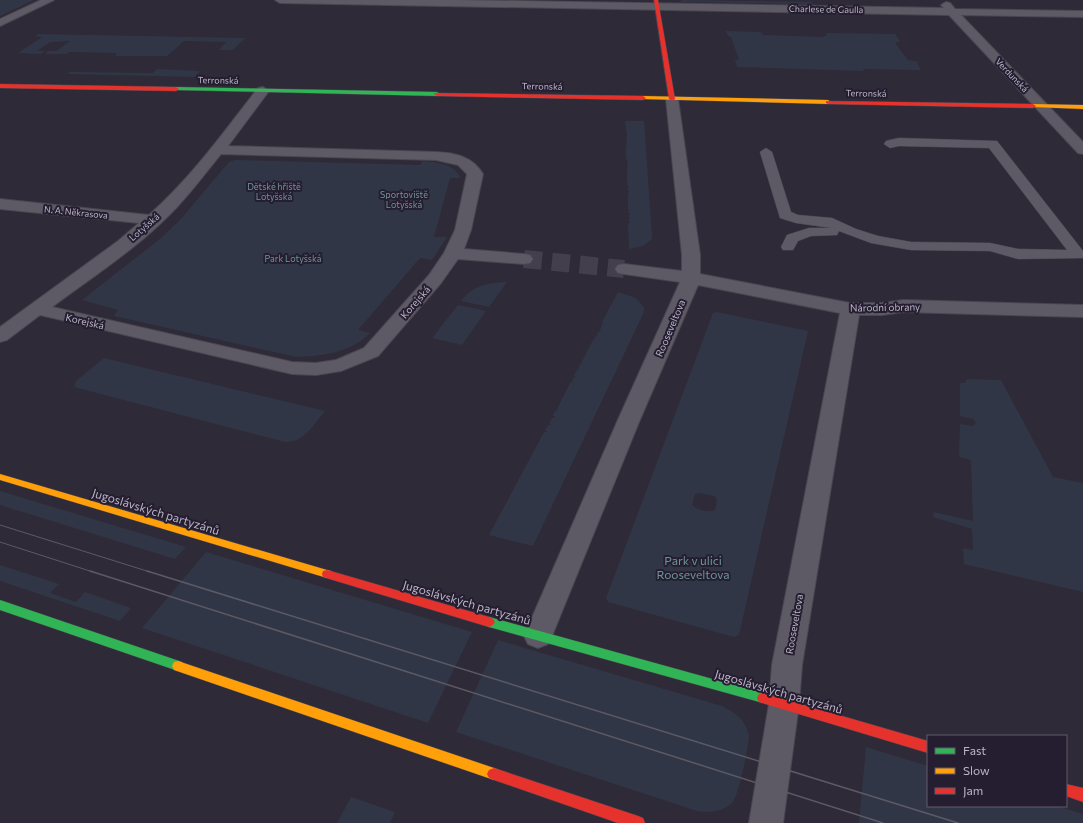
<svg xmlns="http://www.w3.org/2000/svg" width="1083" height="823" font-family="Commissioner,sans-serif">
<style>
.green{fill:#313647;fill-rule:evenodd}
.lines{fill:none;stroke-linecap:round;stroke-linejoin:round}
.street-tunnel{stroke:#433f4d;stroke-width:18;stroke-dasharray:18 10;stroke-linecap:butt}
.lane-casing{stroke:#4a4650;stroke-width:1}
.street-casing{stroke:#4a4650;stroke-width:2}
.fast-casing{stroke:#494551;stroke-width:1}
.slow-casing{stroke:#494551;stroke-width:1}
.jam-casing{stroke:#494551;stroke-width:1}
.lane{fill:#5e5a65;fill-rule:evenodd}
.street{fill:#5e5a65;fill-rule:evenodd}
.fast{fill:#30b455;fill-rule:evenodd}
.slow{fill:#ff9f0a;fill-rule:evenodd}
.jam{fill:#e5322d;fill-rule:evenodd}
.tram-far1{stroke:#5e5a64;stroke-width:1}
.tram{stroke:#5e5a64;stroke-width:1.5}
.labels{text-anchor:middle;dominant-baseline:central;stroke-width:4;stroke-linejoin:round;paint-order:stroke}
.far-street-label{font-size:9px;fill:#bcb5c7;stroke:#251e31}
.far-park-label{font-size:9px;fill:#6d9697;stroke:#251e31}
.street-label{font-size:10px;fill:#bcb5c7;stroke:#251e31}
.near-street-label{font-size:12px;fill:#bcb5c7;stroke:#251e31}
.near-park-label{font-size:12px;fill:#6d9697;stroke:#251e31}
</style>
<rect width="100%" height="100%" fill="#2e2a37"/>
<path class="green" d="M 0,0 L 34,0 L 0,16 Z
M 681,0 L 811,2 L 813,4 L 681,2 Z
M 726,31 L 761,32 L 763,35 L 822,37 L 827,35 L 826,33 L 895,34 L 900,41 L 895,43 L 908,60 L 920,62 L 917,63 L 921,70 L 863,69 L 864,71 L 737,67 L 735,60 L 739,60 L 738,57 L 731,37 L 728,36 Z
M 38,34 L 245,38 L 233,50 L 219,50 L 226,42 L 184,41 L 167,56 L 115,56 L 117,53 L 69,52 L 67,54 L 45,54 L 48,51 L 56,51 L 70,41 L 50,42 L 37,51 L 45,51 L 41,54 L 18,53 L 42,37 L 35,36 Z
M 157,69 L 200,71 L 195,77 L 67,74 L 70,72 L 153,73 Z
M 625,121 L 644,121 L 652,236 L 651,240 L 643,246 L 629,249 L 628,223 L 630,222 L 628,219 L 630,219 L 628,215 L 630,215 L 628,211 L 630,210 L 628,210 L 628,195 L 629,194 L 628,194 L 629,191 L 627,188 L 629,187 L 627,184 L 629,183 L 627,183 L 627,169 L 628,169 L 627,166 L 628,165 L 627,165 L 628,162 L 626,159 L 628,159 L 626,158 L 626,146 L 628,145 L 626,145 L 627,139 L 626,139 L 627,136 Z
M 235,160 L 420,165 L 423,161 C 435,162 456,164 460,178 L 450,178 L 434,237 L 447,237 L 432,260 L 420,258 L 358,330 L 370,333 C 351,353 322,356 296,357 L 114,316 L 118,310 L 82,300 L 161,238 L 180,220 L 229,162 Z
M 507,282 L 489,307 L 461,301 C 473,285 487,283 507,282 Z
M 618,292 L 636,298 L 644,307 L 644,312 L 533,546 L 489,535 L 544,432 L 546,432 L 547,431 L 545,430 L 548,425 L 550,425 L 551,424 L 549,423 L 552,418 L 554,418 L 555,416 L 553,416 L 555,411 L 558,410 L 557,409 L 570,383 L 573,382 L 571,382 L 574,377 L 576,377 L 574,375 L 577,370 L 580,369 L 578,369 L 580,364 L 583,363 L 581,363 L 593,340 L 595,341 L 594,339 L 598,334 L 597,333 L 600,331 L 602,324 L 604,324 L 602,322 Z
M 458,305 L 486,311 L 462,345 L 432,338 Z
M 717,312 L 808,331 L 739,635 L 734,637 L 608,602 L 606,598 L 713,313 ZM 699,493 L 714,496 L 717,499 L 715,510 C 708,513 697,510 692,505 L 695,494 Z
M 104,358 L 325,411 C 314,424 304,443 285,442 L 74,387 L 76,381 Z
M 967,379 L 1001,380 L 1053,477 L 1083,483 L 1083,592 L 964,564 L 963,548 L 973,550 L 972,529 L 933,517 L 934,512 L 973,521 L 971,460 L 959,457 L 960,424 L 973,426 L 976,423 L 973,419 L 960,416 L 960,383 L 965,383 Z
M 0,491 L 186,547 L 175,559 L 0,505 Z
M 206,552 L 472,632 L 428,723 L 142,628 Z
M 0,565 L 59,584 L 50,593 L 76,602 L 85,592 L 131,608 L 120,621 L 0,581 Z
M 498,640 L 722,706 C 731,711 740,715 745,725 C 747,728 749,734 749,737 C 748,748 739,796 732,803 C 722,812 710,813 697,811 L 456,732 Z
M 866,747 L 928,766 L 928,806 L 1057,806 L 1083,814 L 1083,823 L 859,823 Z
M 351,797 L 395,812 L 390,823 L 337,823 Z"/>
<g class="lines">
<path class="street-tunnel" d="M 524,259 L 624,269"/>
<g class="lane-casing">
<path id="lane" d="M 899,138 L 997,141 L 1083,251 L 1083,258 L 1018,259 L 990,251 L 911,250 L 871,243 L 839,231 L 837,235 L 811,236 L 798,241 L 793,250 L 783,250 L 781,247 L 787,235 L 809,228 L 832,228 L 796,223 L 780,218 L 760,152 L 766,148 L 772,152 L 791,212 L 798,215 L 832,218 L 856,229 L 878,236 L 911,242 L 990,243 L 1018,249 L 1067,250 L 989,148 L 899,146 L 890,148 L 884,144 L 886,141 Z"/>
</g>
<g class="street-casing">
<path id="street" d="M 41,0 L 54,0 L 0,26 L 0,19 Z
M 275,0 L 456,0 L 944,8 L 941,5 L 946,2 L 950,3 L 955,9 L 1083,11 L 1083,17 L 961,15 L 1083,142 L 1083,154 L 1078,153 L 949,15 L 280,3 Z
M 263,87 L 269,91 L 228,146 L 436,152 C 455,153 472,156 483,174 L 471,230 L 464,249 L 524,254 L 530,255 L 533,259 L 530,263 L 524,264 L 458,259 L 441,283 L 378,356 L 341,371 L 316,375 L 292,374 L 40,315 L 7,340 L 0,342 L 0,327 L 118,241 L 139,223 L 0,209 L 0,199 L 149,215 C 191,178 224,132 258,88 ZM 221,154 L 436,160 L 458,165 L 467,174 L 455,230 L 444,253 L 429,275 L 364,348 L 336,360 L 316,363 L 292,362 L 52,307 C 95,275 142,245 178,206 C 193,190 207,171 221,154 Z
M 672,95 L 678,99 L 700,255 L 700,274 L 850,303 L 882,303 L 903,300 L 1083,305 L 1083,317 L 903,312 L 882,315 L 859,315 L 802,665 L 799,704 L 783,823 L 749,823 L 769,704 L 772,665 L 840,313 L 698,285 L 639,422 L 552,636 L 548,644 L 538,648 L 528,644 L 524,636 L 617,422 L 680,282 L 624,274 L 618,273 L 615,269 L 618,265 L 624,264 L 682,271 L 682,255 L 666,99 Z"/>
</g>
<g class="fast-casing">
<path id="fast" d="M 176,87 L 437,92 L 440,94 L 437,96 L 174,90 L 174,88 Z
M 0,600 L 182,662 L 184,666 L 182,670 L 178,671 L 0,610 Z
M 489,617 L 763,693 L 767,694 L 769,698 L 767,702 L 763,703 L 489,627 L 485,625 L 483,622 L 485,619 Z"/>
</g>
<g class="slow-casing">
<path id="slow" d="M 643,96 L 828,100 L 831,102 L 828,104 L 641,99 L 640,98 Z
M 1033,104 L 1083,105 L 1083,109 L 1031,107 L 1031,105 Z
M 0,474 L 327,570 L 331,571 L 332,574 L 331,577 L 327,578 L 0,480 Z
M 178,661 L 494,768 L 499,770 L 501,774 L 499,778 L 494,780 L 174,670 L 172,666 L 174,662 Z"/>
</g>
<g class="jam-casing">
<path id="jam" d="M 654,0 L 658,0 L 675,99 L 672,101 L 669,99 Z
M 0,84 L 176,87 L 179,89 L 176,91 L 0,88 Z
M 435,93 L 643,96 L 646,98 L 643,100 L 437,96 L 434,94 Z
M 826,101 L 1033,104 L 1036,106 L 1033,108 L 828,104 L 826,103 Z
M 327,570 L 489,617 L 493,619 L 495,622 L 493,625 L 489,627 L 323,577 L 322,574 L 323,571 Z
M 763,693 L 928,741 L 928,753 L 759,702 L 757,698 L 759,694 Z
M 494,768 L 638,816 L 643,818 L 645,823 L 618,823 L 494,780 L 489,778 L 487,774 L 489,770 Z
M 1066,784 L 1083,788 L 1083,802 L 1066,796 Z"/>
</g>
<use href="#lane" class="lane"/>
<use href="#street" class="street"/>
<use href="#fast" class="fast"/>
<use href="#slow" class="slow"/>
<use href="#jam" class="jam"/>
<path class="tram-far1" d="M 0,525 L 150,572
M 0,542 L 93,572"/>
<path class="tram" d="M 90,571 L 883,823
M 147,571 L 958,823"/>
</g>
<g class="labels">
<g class="far-street-label">
<text transform="translate(826 9) rotate(1)">Charlese de Gaulla</text>
<text transform="translate(1012 75) rotate(46)">Verdunská</text>
<text transform="translate(218 80) rotate(1)">Terronská</text>
<text transform="translate(542 86) rotate(1)">Terronská</text>
<text transform="translate(866 93) rotate(1)">Terronská</text>
<text transform="translate(76 212) rotate(6)">N. A. Někrasova</text>
<text transform="translate(144 227) rotate(-41)">Lotyšská</text>
</g>
<g class="far-park-label">
<text x="274" y="186">Dětské hřiště<tspan x="274" dy="10">Lotyšská</tspan></text>
<text x="404" y="194">Sportoviště<tspan x="404" dy="10">Lotyšská</tspan></text>
<text x="293" y="258">Park Lotyšská</text>
</g>
<g class="street-label">
<text transform="translate(415 302) rotate(-49)">Korejská</text>
<text transform="translate(885 307) rotate(-1)">Národní obrany</text>
<text transform="translate(85 321) rotate(13)">Korejská</text>
<text transform="translate(670 328) rotate(-67)">Rooseveltova</text>
<text transform="translate(794 624) rotate(-80)">Rooseveltova</text>
</g>
<g class="near-street-label">
<text transform="translate(156 511) rotate(17)">Jugoslávských partyzánů</text>
<text transform="translate(467 602) rotate(16)">Jugoslávských partyzánů</text>
<text transform="translate(779 691) rotate(16)">Jugoslávských partyzánů</text>
</g>
<g class="near-park-label">
<text x="693" y="560">Park v ulici<tspan x="693" dy="14">Rooseveltova</tspan></text>
</g>
</g>
<rect x="927" y="735" width="140" height="72" fill="#251e31" stroke="#615a6d"/>
<rect x="935" y="748" width="20" height="6" fill="#30b455" stroke="#615a6d"/>
<text x="963" y="755" font-size="12" fill="#bcb5c7">Fast</text>
<rect x="935" y="768" width="20" height="6" fill="#ff9f0a" stroke="#615a6d"/>
<text x="963" y="775" font-size="12" fill="#bcb5c7">Slow</text>
<rect x="935" y="788" width="20" height="6" fill="#e5322d" stroke="#615a6d"/>
<text x="963" y="795" font-size="12" fill="#bcb5c7">Jam</text>
</svg>
